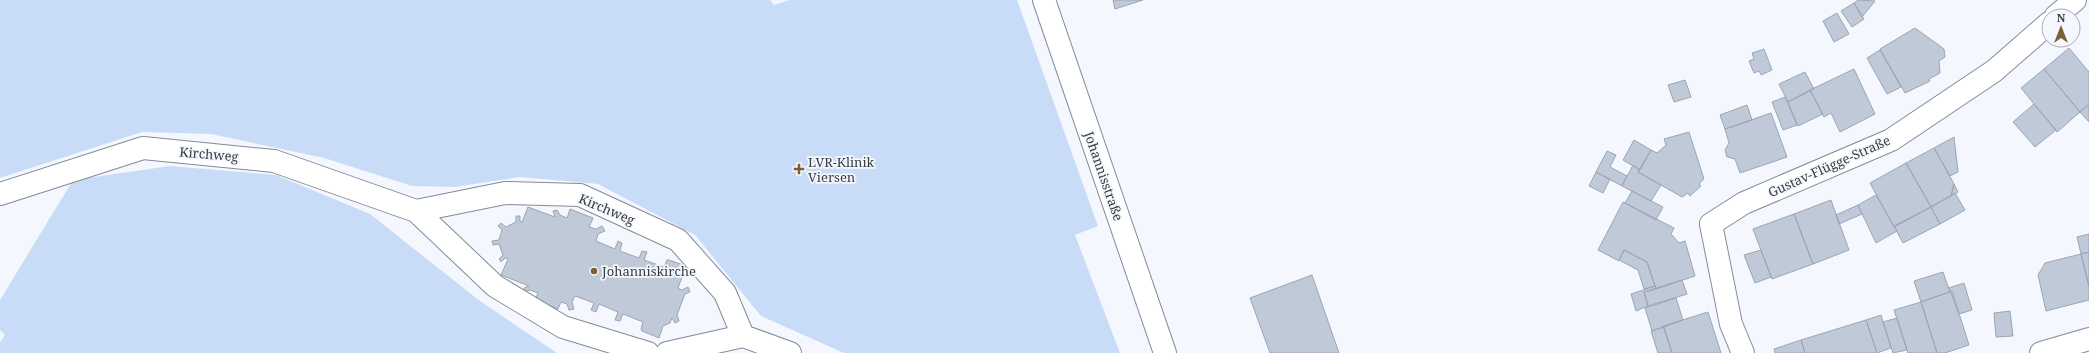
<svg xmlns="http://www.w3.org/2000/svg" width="2089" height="353" font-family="'Noto Serif',serif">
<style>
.green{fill:#c9dcf7}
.building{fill:#bfc9d7;stroke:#9ca5b3}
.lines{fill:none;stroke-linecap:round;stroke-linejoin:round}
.minor-casing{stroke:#828b98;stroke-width:24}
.minor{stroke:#fff;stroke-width:22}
.poi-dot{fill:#7c5f32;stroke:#f4f8fe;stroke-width:1.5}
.labels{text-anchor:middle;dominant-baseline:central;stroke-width:3.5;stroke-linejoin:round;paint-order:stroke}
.street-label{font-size:13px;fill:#373b41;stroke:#f4f8fe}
.poi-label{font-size:13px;fill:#373b41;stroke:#f4f8fe;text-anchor:start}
</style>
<rect width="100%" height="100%" fill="#f4f8fe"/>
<path class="green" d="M 0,0 L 770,0 L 774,5 L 789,0 L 1017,0 L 1098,226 L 1075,235 L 1120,353 L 844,353 L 761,316 L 695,235 L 598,184 L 520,177 L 455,187 L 412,186 L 324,158 L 211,134 L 142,132 L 0,178 Z
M 170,166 L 276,175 L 370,214 L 480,301 L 557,353 L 0,353 L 0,342 L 5,335 L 0,330 L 0,300 L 73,180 Z"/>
<path class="building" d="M 1113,0 L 1143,0 L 1115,9 Z
M 1858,0 L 1875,1 L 1862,17 L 1854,3 Z
M 1854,3 L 1864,19 L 1852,27 L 1841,11 Z
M 1837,13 L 1849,34 L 1834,42 L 1823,21 Z
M 1915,28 L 1944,49 L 1945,57 L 1939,61 L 1940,73 L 1929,79 L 1930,81 L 1905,93 L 1880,49 Z
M 2069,48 L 2089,72 L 2089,104 L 2080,112 L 2044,69 Z
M 1764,49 L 1772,70 L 1761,75 L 1759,71 L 1754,73 L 1749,61 L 1754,59 L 1752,53 Z
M 1880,50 L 1901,87 L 1887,94 L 1867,58 Z
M 1854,69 L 1875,114 L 1840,132 L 1831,113 L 1824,117 L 1810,90 Z
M 2044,69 L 2080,112 L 2057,132 L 2021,88 Z
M 1805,72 L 1814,89 L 1788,102 L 1779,84 Z
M 1685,80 L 1691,97 L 1674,102 L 1668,85 Z
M 1810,90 L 1823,114 L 1798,126 L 1788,102 Z
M 1785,97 L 1797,125 L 1783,130 L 1772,102 Z
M 2034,104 L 2056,130 L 2035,147 L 2013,122 Z
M 2089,104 L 2089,122 L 2080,112 Z
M 1747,105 L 1752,120 L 1725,129 L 1720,115 Z
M 1771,113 L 1787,157 L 1740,173 L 1735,159 L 1727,157 L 1725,150 L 1729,143 L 1725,129 Z
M 1689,132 L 1704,179 L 1699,184 L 1701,186 L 1690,196 L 1688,193 L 1682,197 L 1638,172 L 1651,150 L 1657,153 L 1666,145 L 1664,139 Z
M 1954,137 L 1958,172 L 1950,176 L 1934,148 Z
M 1634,140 L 1651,150 L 1640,170 L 1623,160 Z
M 1934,148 L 1954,184 L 1951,196 L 1931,207 L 1906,163 Z
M 1607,151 L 1616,155 L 1610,167 L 1627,176 L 1622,186 L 1596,172 Z
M 1906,163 L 1931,207 L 1894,227 L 1870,183 Z
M 1633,165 L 1640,170 L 1638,172 L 1661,185 L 1651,201 L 1622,186 Z
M 1596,172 L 1610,179 L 1603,193 L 1589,186 Z
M 1954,184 L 1958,192 L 1951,196 Z
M 1632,191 L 1663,207 L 1656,220 L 1625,203 Z
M 1955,193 L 1965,210 L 1940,224 L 1931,207 Z
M 1876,195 L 1897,231 L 1876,243 L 1858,205 Z
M 1831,200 L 1849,250 L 1813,264 L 1794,214 Z
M 1623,202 L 1674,228 L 1671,234 L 1679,243 L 1685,241 L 1695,276 L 1656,289 L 1647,262 L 1624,250 L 1619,261 L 1598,250 Z
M 1858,205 L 1862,214 L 1839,224 L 1836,215 Z
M 528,207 L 555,217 L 553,211 L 557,210 L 560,215 L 567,218 L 570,209 L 575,211 L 593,218 L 589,227 L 596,229 L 602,226 L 605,231 L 598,234 L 596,241 L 615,249 L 618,241 L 622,243 L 620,251 L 639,258 L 642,251 L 647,252 L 644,260 L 664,267 L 667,260 L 669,260 L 686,266 L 678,288 L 682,290 L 688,287 L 690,292 L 685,294 L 677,315 L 679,321 L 675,323 L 672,318 L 670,323 L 663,326 L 659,338 L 642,331 L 641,329 L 643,322 L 623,314 L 620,321 L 615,320 L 618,312 L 599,304 L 596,312 L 591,310 L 594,303 L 575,296 L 572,302 L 574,309 L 569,310 L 567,304 L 561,302 L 558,309 L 535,300 L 538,293 L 530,290 L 525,292 L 524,288 L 529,286 L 501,275 L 508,259 L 505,258 L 501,262 L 499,259 L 503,255 L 499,244 L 493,245 L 492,241 L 499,240 L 502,230 L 498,226 L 501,223 L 506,227 L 516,222 L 516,216 L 520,216 L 520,222 L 522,222 Z
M 1931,207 L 1940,224 L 1903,243 L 1894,226 Z
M 1794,214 L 1813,264 L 1772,279 L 1753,229 Z
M 2089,234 L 2089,252 L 2081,254 L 2077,237 Z
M 1624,250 L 1647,262 L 1655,286 L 1644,289 L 1638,270 L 1619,260 Z
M 1761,250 L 1771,277 L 1755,283 L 1744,255 Z
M 2089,252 L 2089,286 L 2081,254 Z
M 2081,254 L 2089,286 L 2089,300 L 2046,311 L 2038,275 L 2045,263 Z
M 1943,272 L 1950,292 L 1921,302 L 1914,281 Z
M 1312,275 L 1339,353 L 1270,353 L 1250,298 Z
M 1682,280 L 1687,294 L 1648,306 L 1644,292 Z
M 1964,283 L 1972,310 L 1959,314 L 1949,288 Z
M 1655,286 L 1656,289 L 1644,292 L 1648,306 L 1636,311 L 1631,294 Z
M 1952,291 L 1969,345 L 1945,353 L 1937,353 L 1921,302 Z
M 1676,298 L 1683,320 L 1652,331 L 1645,308 Z
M 1921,302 L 1937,353 L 1908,353 L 1894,310 Z
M 2010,311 L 2013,336 L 1996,337 L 1994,313 Z
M 1708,312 L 1721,353 L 1672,353 L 1663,326 Z
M 1881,315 L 1891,348 L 1877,353 L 1866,320 Z
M 1897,318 L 1907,350 L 1893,353 L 1883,322 Z
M 1866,320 L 1877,353 L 1805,353 L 1801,340 Z
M 1664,327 L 1672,353 L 1658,353 L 1651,331 Z
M 1801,340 L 1805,353 L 1775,353 L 1774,349 Z"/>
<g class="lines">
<g class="minor-casing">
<path id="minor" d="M 1044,0 L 1165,353
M 2056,16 L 2075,0
M 0,194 L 143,148 L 274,161 L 416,211 L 495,286 L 563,327 L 648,353
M 416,211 L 505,193 L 580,195 L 678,240 L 725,293 L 743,336
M 667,353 L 743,336 L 790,353
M 1743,353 L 1731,324 L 1711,224 L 1744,203 L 1891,140 L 1994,71 L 2049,23
M 2041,353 L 2089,339"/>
</g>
<use href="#minor" class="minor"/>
</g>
<g class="poi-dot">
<path d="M797 163h4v4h4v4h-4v4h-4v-4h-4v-4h4z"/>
<circle cx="594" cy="271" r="4"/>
</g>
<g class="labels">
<g class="street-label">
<text transform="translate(209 154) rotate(5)">Kirchweg</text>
<text transform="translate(1829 166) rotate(-24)">Gustav-Flügge-Straße</text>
<text transform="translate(1104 176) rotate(71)">Johannisstraße</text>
<text transform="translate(607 209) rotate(23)">Kirchweg</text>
</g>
<g class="poi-label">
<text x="808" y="162">LVR-Klinik<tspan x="808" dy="15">Viersen</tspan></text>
<text x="602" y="271">Johanniskirche</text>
</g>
</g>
<g transform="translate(2061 28)"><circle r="19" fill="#f4f8fe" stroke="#a8acb2"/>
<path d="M0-3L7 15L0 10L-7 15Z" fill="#7c5f32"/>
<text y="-6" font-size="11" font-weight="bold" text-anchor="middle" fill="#373b41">N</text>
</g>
</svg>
